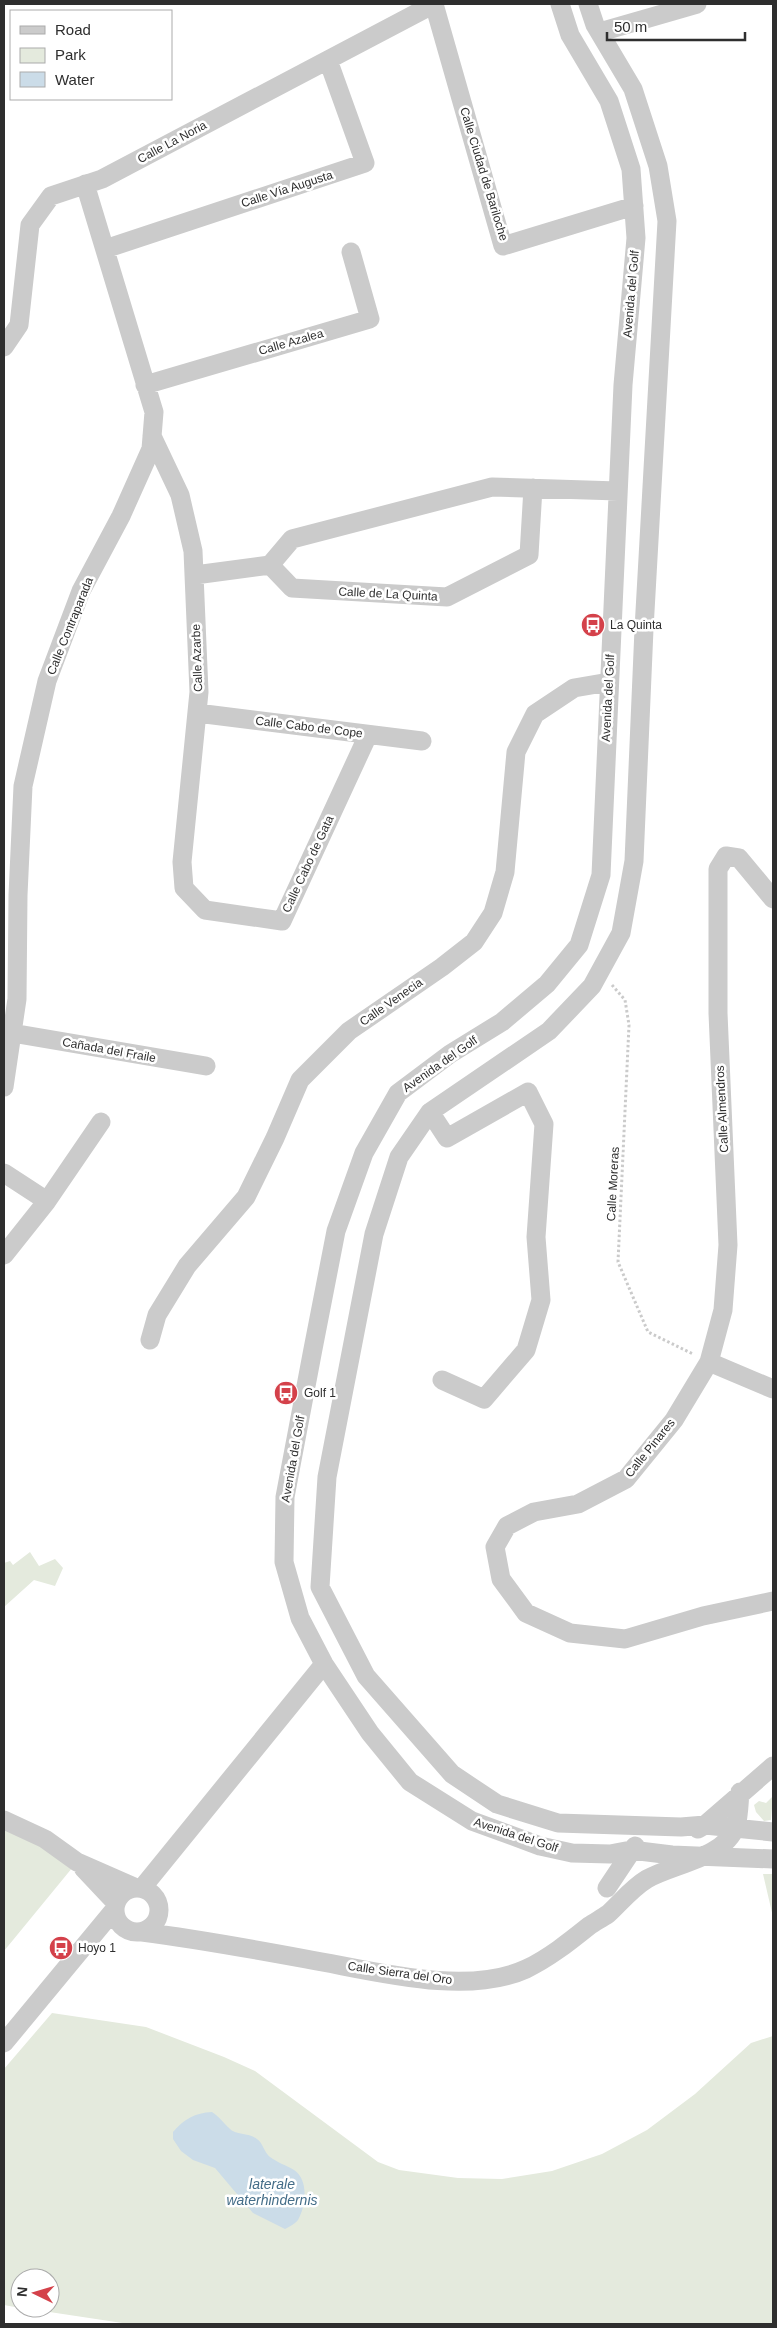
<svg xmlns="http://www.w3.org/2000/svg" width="777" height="2328" font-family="Helvetica,sans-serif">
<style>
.green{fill:#e4eadd}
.water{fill:#cbdce8}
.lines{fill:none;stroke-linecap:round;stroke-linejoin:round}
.path{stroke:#cbcbcb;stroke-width:3;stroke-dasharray:2.5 2.5;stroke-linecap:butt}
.street{stroke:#cbcbcb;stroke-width:19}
.labels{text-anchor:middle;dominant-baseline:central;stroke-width:5;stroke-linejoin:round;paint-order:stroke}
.street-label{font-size:12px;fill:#2e2e2e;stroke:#fff}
.poi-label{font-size:12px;fill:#2e2e2e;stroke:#fff;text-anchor:start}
.water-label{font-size:14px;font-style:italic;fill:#446d88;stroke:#fff}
</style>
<rect width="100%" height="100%" fill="#fff"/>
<path class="green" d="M 30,1552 L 39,1566 L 55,1559 L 63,1568 L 55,1586 L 34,1580 L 4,1607 L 4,1563 L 10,1561 L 13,1565 Z
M 773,1796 L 771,1820 L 764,1821 L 756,1812 L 754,1805 L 759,1801 L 766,1803 Z
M 4,1829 L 77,1862 L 4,1951 Z
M 763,1874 L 773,1874 L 773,1917 Z
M 52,2013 L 146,2027 L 224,2057 L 255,2071 L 378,2162 L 399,2170 L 458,2178 L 502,2179 L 552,2171 L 602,2154 L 647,2130 L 695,2094 L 751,2043 L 773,2036 L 773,2324 L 129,2324 L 23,2308 L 50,2308 L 50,2278 L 20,2278 L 20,2308 L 4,2305 L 4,2069 Z"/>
<path class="water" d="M 212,2112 C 220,2117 223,2123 229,2128 C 236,2136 249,2132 257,2139 C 263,2143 264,2152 270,2157 C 278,2163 286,2165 294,2170 C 309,2180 306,2206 298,2220 C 295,2224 289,2227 285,2229 L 253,2213 L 215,2168 L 193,2160 L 181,2151 L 173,2139 L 173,2132 C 184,2119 195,2113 212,2112 Z"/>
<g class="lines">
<path class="path" d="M 612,985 L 625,1000 L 629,1025 L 618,1262 L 648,1332 L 693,1354"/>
<path class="street" d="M 434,4 L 503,246 L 634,206
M 560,4 L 570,35 L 609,101 L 631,169 L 636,238 L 623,385 L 601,875 L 579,945 L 547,984 L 502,1022 L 450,1054 L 398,1093 L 364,1153 L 336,1231 L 313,1349 L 285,1497 L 284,1562 L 300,1618 L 324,1664 L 370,1733 L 410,1782 L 472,1821 L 540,1846 L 572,1853 L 610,1854 L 631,1850 L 672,1855 L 773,1859
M 588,4 L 595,25 L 633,89 L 658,166 L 667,221 L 644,629 L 634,861 L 621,933 L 592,986 L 549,1031 L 430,1112 L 399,1157 L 374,1234 L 327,1477 L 320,1587 L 366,1676 L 452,1774 L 497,1804 L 558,1823 L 681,1827 L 705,1825 L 773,1832
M 600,32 L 697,4
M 105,249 L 365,163 L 328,60
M 4,347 L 19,325 L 30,225 L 51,196 L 102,179 L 434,4
M 145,385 L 370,319 L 351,252
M 152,436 L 180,495 L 193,551 L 199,692 L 182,862 L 184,888 L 205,910 L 282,921 L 368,735
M 270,565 L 292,588 L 447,597 L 529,555 L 533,488
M 195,575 L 270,565 L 292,539 L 492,487 L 618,491
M 197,713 L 422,741
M 773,899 L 739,858 L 726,856 L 718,869 L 718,1013 L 728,1245 L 723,1310 L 709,1362 L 674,1420 L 626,1479 L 578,1504 L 534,1512 L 507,1526 L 495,1547 L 501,1579 L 526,1613 L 570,1633 L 625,1639 L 703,1616 L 773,1601
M 12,1033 L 206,1066
M 4,1087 L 17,999 L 18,895 L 23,786 L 47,681 L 81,591 L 121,516 L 151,449 L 154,412 L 85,184
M 430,1112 L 447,1138 L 528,1092 L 544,1124 L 536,1237 L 541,1300 L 526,1350 L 484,1399 L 442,1380
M 4,1173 L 47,1201
M 4,1255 L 47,1201 L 101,1122
M 150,1340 L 157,1315 L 187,1266 L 246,1197 L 275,1138 L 300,1080 L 349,1031 L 442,967 L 474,942 L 493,913 L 505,872 L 516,752 L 535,714 L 574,688 L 609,682
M 709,1362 L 773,1389
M 4,1820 L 45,1839 L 77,1862 L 134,1887
M 698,1829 L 705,1825 L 773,1766
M 83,1868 L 115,1902
M115 1910a22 22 0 1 1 44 0a22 22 0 1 1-44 0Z
M 142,1888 L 324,1664
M 607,1888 L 635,1846
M 142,1932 C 197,1939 252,1949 306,1959 C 371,1970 465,1997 526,1969 C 549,1958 569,1942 589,1926 C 595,1922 602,1918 608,1914 C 621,1902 632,1888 647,1879 C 673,1864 725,1858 736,1826 C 739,1816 739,1803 740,1792
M 4,2043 L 114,1910"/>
</g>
<defs>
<g id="bus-disc" transform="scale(1.25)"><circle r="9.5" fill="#d4414a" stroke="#fff"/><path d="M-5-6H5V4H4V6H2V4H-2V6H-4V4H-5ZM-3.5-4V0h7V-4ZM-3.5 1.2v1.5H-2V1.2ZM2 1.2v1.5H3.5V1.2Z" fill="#fff"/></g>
</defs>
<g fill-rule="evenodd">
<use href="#bus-disc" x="593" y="625"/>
<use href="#bus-disc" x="286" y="1393"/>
<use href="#bus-disc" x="61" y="1948"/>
</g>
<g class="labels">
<g class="street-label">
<text transform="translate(172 142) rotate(-28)">Calle La Noria</text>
<text transform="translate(484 174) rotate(73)">Calle Ciudad de Bariloche</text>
<text transform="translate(287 189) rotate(-18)">Calle Vía Augusta</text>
<text transform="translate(631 294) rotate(-85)">Avenida del Golf</text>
<text transform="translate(291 342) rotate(-16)">Calle Azalea</text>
<text transform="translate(388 594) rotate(3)">Calle de La Quinta</text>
<text transform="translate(70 626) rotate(-68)">Calle Contraparada</text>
<text transform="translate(197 658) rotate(-92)">Calle Azarbe</text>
<text transform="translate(608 698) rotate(-87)">Avenida del Golf</text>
<text transform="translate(309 727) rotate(7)">Calle Cabo de Cope</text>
<text transform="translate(308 864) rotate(-65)">Calle Cabo de Gata</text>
<text transform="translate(391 1002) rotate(-35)">Calle Venecia</text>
<text transform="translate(109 1050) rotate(10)">Cañada del Fraile</text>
<text transform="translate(440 1064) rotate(-35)">Avenida del Golf</text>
<text transform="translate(722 1109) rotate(-93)">Calle Almendros</text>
<text transform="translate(613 1184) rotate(-87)">Calle Moreras</text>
<text transform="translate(650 1448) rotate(-51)">Calle Pinares</text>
<text transform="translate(293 1459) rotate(-80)">Avenida del Golf</text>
<text transform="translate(516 1835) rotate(18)">Avenida del Golf</text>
<text transform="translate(400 1973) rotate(8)">Calle Sierra del Oro</text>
</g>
<g class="poi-label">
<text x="610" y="625">La Quinta</text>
<text x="304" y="1393">Golf 1</text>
<text x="78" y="1948">Hoyo 1</text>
</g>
<g class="water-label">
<text x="272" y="2184">laterale<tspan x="272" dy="16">waterhindernis</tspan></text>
</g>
</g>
<rect width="777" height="2328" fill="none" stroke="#2e2e2e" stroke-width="10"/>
<rect x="10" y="10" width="162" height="90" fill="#ffffff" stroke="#ababab"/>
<rect x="20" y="26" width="25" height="8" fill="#cbcbcb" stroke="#ababab"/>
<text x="55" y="35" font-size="15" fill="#2e2e2e">Road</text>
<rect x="20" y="48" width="25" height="15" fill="#e4eadd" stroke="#ababab"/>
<text x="55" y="60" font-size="15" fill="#2e2e2e">Park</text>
<rect x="20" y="72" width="25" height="15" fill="#cbdce8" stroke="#ababab"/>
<text x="55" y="85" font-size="15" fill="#2e2e2e">Water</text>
<g transform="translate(35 2293) rotate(275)"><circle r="24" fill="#ffffff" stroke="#ababab"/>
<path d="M0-4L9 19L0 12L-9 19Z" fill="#d4414a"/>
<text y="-8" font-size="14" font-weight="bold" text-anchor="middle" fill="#2e2e2e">N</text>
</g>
<path d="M607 32v8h138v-8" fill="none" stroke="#2e2e2e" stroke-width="2.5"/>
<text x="614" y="32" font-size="15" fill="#2e2e2e" stroke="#ffffff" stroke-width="4" paint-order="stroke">50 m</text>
</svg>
